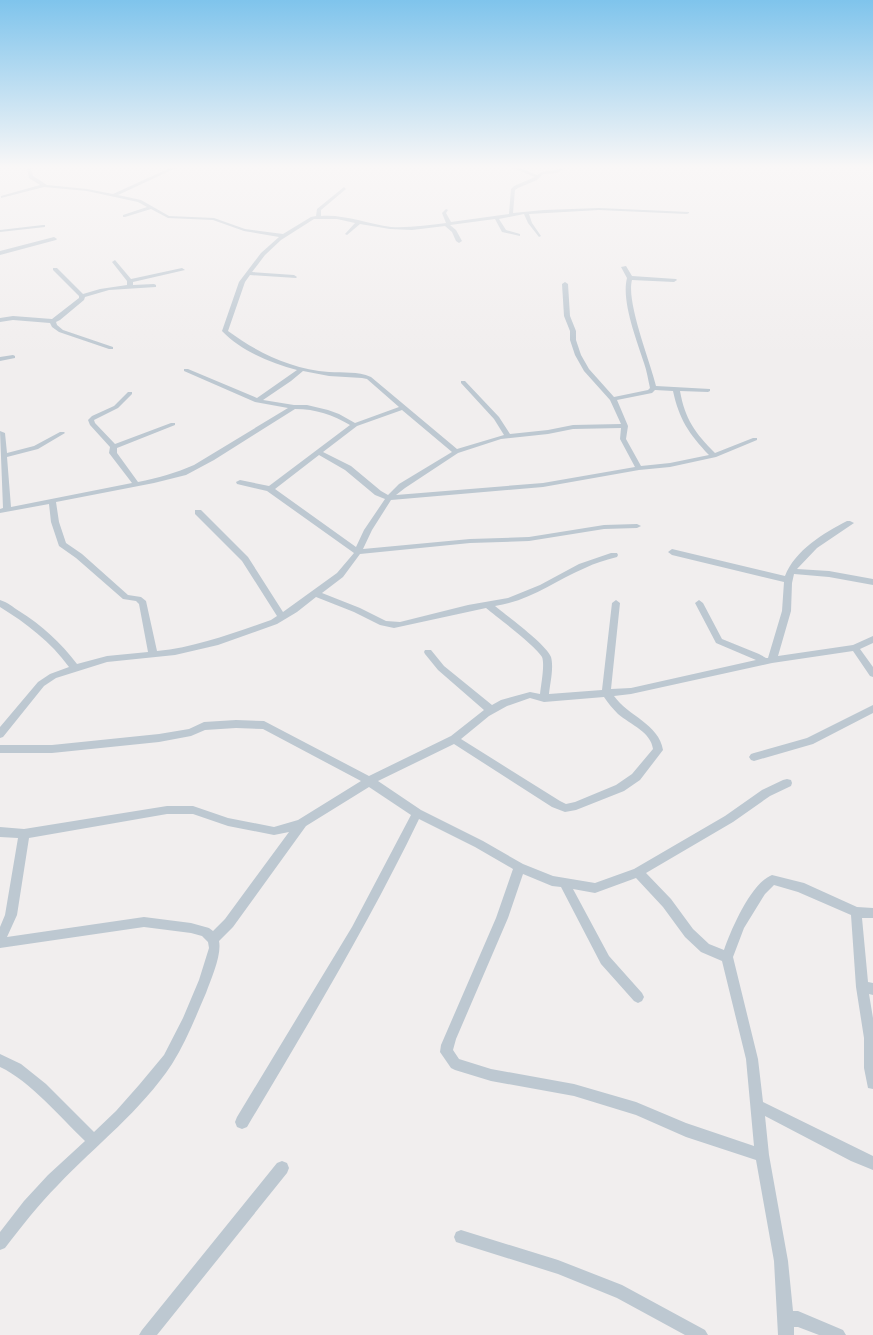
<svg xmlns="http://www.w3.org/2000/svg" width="873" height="1335" font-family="'DM Sans',sans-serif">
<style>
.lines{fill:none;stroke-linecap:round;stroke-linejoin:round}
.street{fill:#bdc8d1;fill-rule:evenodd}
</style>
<rect width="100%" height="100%" fill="#f1eeee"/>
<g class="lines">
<path class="street" d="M 27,168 L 31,168 L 33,176 L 47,185 L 87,189 L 113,194 L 170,168 L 176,168 L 118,195 L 141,200 L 169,216 L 214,218 L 245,229 L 283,234 L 311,217 L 316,216 L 317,209 L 344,187 L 346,189 L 321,210 L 321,216 C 344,214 368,224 391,227 C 410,228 428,225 446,223 L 442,213 L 446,209 L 448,210 L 446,213 L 451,222 L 509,214 L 511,189 L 514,186 L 535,177 L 513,168 L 520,168 L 537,175 L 542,172 L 566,168 L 557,173 L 543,174 L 537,180 L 518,188 L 515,190 L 513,213 L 544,210 L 599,208 L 689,212 L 689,213 L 687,214 L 599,210 L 529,214 L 532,223 L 541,236 L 539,237 L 528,223 L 524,214 L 499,219 L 506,230 L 520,234 L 520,236 L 502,232 L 495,219 L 450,225 L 456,230 L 462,241 L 459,243 L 456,241 L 452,232 L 445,226 L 412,230 L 390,229 L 360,224 L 347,235 L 345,234 L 355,223 L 337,219 L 314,219 L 281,240 L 265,255 L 252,272 L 294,275 L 297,277 L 296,278 L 250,275 L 245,282 L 228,331 C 258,353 291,369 329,372 C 344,373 357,371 371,377 L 457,449 L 504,435 L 494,419 L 461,383 L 461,381 L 465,381 L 499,417 L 510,434 L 548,430 L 573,425 L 621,424 L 610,400 L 584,371 L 575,355 L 570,340 L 570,331 L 564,316 L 562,284 L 565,282 L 568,284 L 570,316 L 576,331 L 576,340 L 581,355 L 589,369 L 614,397 L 648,390 L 650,388 C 648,380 647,371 644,363 C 637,341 621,301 627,278 L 621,267 L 626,266 L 632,276 L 676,279 L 677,280 L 674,282 L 632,280 C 626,302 650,361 656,386 L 710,389 L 710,391 L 708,392 L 680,391 C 685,419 695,433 715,453 L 753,438 L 757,438 L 757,440 L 716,457 L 670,467 L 639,470 L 543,487 L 391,500 L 372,530 L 363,549 L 470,539 L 529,537 L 604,525 L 637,524 L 641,526 L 637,528 L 604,529 L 529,541 L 470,543 L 360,554 L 343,577 L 322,593 L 360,608 L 386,621 L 400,622 L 468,605 L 508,598 L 540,585 L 579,564 L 611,553 L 617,553 L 618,555 L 617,557 C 606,560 595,563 585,568 C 554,581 530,601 495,606 C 506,615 547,645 551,657 C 554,668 550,683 549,694 L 602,690 L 612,603 L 616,600 L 620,603 L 611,689 L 631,688 L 756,660 L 716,643 L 695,603 L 699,600 L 703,603 L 722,639 L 759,654 L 766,658 L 768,658 L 782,611 L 784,582 L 672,555 L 668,552 L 672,549 L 785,576 C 795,550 824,533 847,521 L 850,521 L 854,523 L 817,548 L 797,569 L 829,571 L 873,579 L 873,585 L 829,577 L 794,574 L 792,583 L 791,611 L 778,656 L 853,645 L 873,636 L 873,643 L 860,649 L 873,667 L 873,677 L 870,676 L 853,651 L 772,663 L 631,694 L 614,696 C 628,716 659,724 663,750 L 640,780 L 624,791 L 576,810 L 565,812 L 552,807 L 454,744 L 378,781 L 421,810 L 483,841 L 523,864 L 553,876 L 595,883 L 634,869 L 725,816 L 762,790 L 783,780 L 787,779 L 791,780 L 792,783 L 791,786 L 770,796 L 733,822 L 646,873 L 671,899 L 693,929 L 709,944 L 724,950 C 731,930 751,883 772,875 L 804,883 L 857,907 L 873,908 L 873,918 L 862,918 L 868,982 L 873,983 L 873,995 L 869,994 L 873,1018 L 873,1089 L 868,1088 L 864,1068 L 864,1038 L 856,987 L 851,915 L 798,892 L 774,885 L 765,894 L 744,928 L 733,957 L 758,1059 L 763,1102 L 873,1156 L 873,1170 L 851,1161 L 765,1116 L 769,1155 L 788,1261 L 793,1311 L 798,1311 L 843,1330 L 846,1335 L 819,1335 L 798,1327 L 794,1327 L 794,1335 L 778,1335 L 774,1261 L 756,1160 L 686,1137 L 636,1115 L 574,1096 L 491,1081 L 455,1070 L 451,1068 L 440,1052 L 441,1045 L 496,918 L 513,869 L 475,847 L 419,819 C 368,925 307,1026 247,1127 L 242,1129 L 237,1127 L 235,1122 L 237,1117 L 352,927 L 411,815 L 369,787 L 306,826 L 233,927 L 219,941 C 222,955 211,979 206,993 C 196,1016 186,1042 172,1064 C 141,1111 96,1145 58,1185 C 38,1205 22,1226 5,1248 L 0,1250 L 0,1232 L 24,1201 L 48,1175 L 85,1141 C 60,1117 30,1081 0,1067 L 0,1054 L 21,1064 L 46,1084 L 94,1132 L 116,1111 L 139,1085 L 164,1055 L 183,1018 L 199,980 L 209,948 L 208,942 L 202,936 L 191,933 L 144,927 L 0,948 L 0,927 L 5,915 L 18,838 L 0,837 L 0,827 L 24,829 L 167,806 L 193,806 L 228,818 L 274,827 L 298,820 L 361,781 L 263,729 L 236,728 L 205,730 L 191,736 L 159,742 L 52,753 L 0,753 L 0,745 L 52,745 L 159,734 L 189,729 L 204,722 L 236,720 L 264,721 L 369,776 L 451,736 L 484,710 L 438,670 L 425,654 L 424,652 L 425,650 L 431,650 L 444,666 L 492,705 L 501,700 L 530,692 L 540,694 C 541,685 545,664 542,657 C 537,647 497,617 486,608 L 394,628 L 380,625 L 354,612 L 316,597 L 297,612 L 277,624 L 218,645 L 175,655 L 107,662 L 56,678 L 44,686 L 3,737 L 0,738 L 0,727 L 38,682 L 50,674 L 69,667 C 51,642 26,623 0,607 L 0,600 C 7,602 13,607 19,611 C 42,625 61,643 77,664 L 107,656 L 148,652 L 139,604 L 136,601 L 123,599 L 76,558 L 59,546 L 51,522 L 49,504 L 0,513 L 0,509 L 3,508 L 0,431 L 5,433 L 7,453 L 34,446 L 60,432 L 64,432 L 65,433 L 38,449 L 7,457 L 11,507 L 132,483 L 109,453 L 110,447 L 90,425 L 88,420 L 92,416 L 114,406 L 128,392 L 132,392 L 132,394 L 118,408 L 94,420 L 95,423 L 115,444 L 171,423 L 175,423 L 175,425 L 117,448 L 117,453 L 138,482 C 158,478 176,473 194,465 L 288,408 L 255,402 L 184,371 L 184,369 L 188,369 L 257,398 L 297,370 C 271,363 241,351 222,331 L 239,282 L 261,253 L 279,237 L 244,231 L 213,220 L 168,218 L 151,209 L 125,217 L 123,217 L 123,215 L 147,207 L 138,202 L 87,191 L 44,187 L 1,198 L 1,196 L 40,185 L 29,178 ZM 303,371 L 329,376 L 362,378 L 367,379 L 399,407 L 355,423 L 339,414 L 328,410 L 307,405 L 294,405 L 263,400 L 291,381 ZM 655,390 L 673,391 C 679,419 689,434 709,455 L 670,463 L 641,466 L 626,439 L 628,426 L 617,400 L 652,393 ZM 295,409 C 316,409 333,415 350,425 L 269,486 L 240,480 L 236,482 L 237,484 L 267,491 L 354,553 L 337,573 L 283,612 L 248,557 L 201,510 L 195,510 L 195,514 L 242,561 L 277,616 L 271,620 C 233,633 197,647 157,651 L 146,601 L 141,597 L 128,595 L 82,554 L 66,543 L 59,522 L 56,502 L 154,483 L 186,475 L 214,460 ZM 402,410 L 452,452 L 399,484 L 388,495 L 381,491 L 351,466 L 323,452 L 357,426 ZM 621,428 L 620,439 L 635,467 L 543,483 L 396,495 L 405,488 L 458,453 L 501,439 L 548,434 L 573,429 ZM 319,455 L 345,470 L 375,495 L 385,499 L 364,530 L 356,547 L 275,489 ZM 604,697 C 608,703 613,709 618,714 C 631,725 651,732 653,749 L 632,774 L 616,785 L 575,802 L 566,804 L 560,801 L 461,739 L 489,716 L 507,706 L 530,698 L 544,702 ZM 167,814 L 193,814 L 228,826 L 274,835 L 289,832 L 225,919 L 213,931 L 209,928 L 191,923 L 144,917 L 7,937 L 17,915 L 29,838 ZM 523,874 L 552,886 L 561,887 L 601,964 L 634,1001 L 638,1003 L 642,1001 L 644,997 L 642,993 L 609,956 L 573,889 L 595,893 L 636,878 L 663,907 L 685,937 L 701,952 L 722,961 L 746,1059 L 754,1146 L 686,1123 L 636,1102 L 574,1084 L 491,1069 L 459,1059 L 453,1050 L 456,1039 L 508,918 Z
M 43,225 L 45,225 L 45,227 L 0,232 L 0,230 Z
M 54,237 L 57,239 L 56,240 L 0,255 L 0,251 Z
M 115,260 L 131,279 L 182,268 L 185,270 L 133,282 L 133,285 L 154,284 L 156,285 L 156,287 L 109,290 L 85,297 L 84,300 L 60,320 L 56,322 L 57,325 L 63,330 L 113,347 L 113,349 L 109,349 L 59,332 L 52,327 L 50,323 L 13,320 L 0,322 L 0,318 L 13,316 L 52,319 L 79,298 L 79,296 L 53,270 L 53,268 L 57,268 L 83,294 L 100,289 L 127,285 L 127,281 L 112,262 Z
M 13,355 L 15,356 L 15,358 L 0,361 L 0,357 Z
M 873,705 L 873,713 L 813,744 L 754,761 L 751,760 L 749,757 L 751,754 L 754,753 L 807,738 Z
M 282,1161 L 287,1163 L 289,1168 L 287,1173 L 157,1335 L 139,1335 L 142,1330 L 277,1163 Z
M 461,1230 L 558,1260 L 622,1285 L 705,1330 L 708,1335 L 685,1335 L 617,1298 L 558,1274 L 456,1242 L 454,1237 L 456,1232 Z"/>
</g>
<linearGradient id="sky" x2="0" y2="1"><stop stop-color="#7fc4ec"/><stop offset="0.47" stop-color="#f9f7f7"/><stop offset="1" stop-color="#f9f7f7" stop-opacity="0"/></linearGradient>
<rect width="873" height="355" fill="url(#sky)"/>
</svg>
